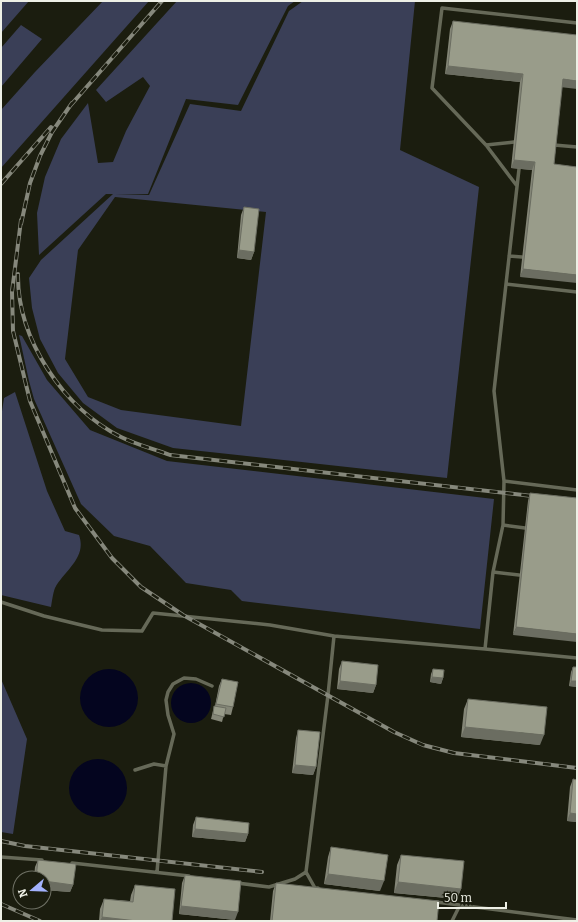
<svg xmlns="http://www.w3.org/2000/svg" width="578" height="922" font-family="Bitter,serif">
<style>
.green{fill:#3a3f57;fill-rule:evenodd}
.water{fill:#04051f}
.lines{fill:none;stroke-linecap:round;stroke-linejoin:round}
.service{stroke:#666958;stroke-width:3.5}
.rail-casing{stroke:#86887c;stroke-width:4}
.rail{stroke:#1b1d0f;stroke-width:2.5;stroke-dasharray:8;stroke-linecap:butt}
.wall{fill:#848677}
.shaded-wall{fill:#6b6d61}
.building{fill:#999c8a;stroke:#6b6d61}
</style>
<rect width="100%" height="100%" fill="#1b1d0f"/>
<path class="green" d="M 1,1 L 29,1 L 1,33 Z
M 103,1 L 149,1 L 1,168 L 1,110 L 35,72 Z
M 177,1 L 295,1 L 288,6 L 238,105 L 186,99 L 148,194 L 115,194 L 149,195 L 190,104 L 241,111 L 289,11 L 303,1 L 415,1 L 400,150 L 479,187 L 447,478 L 173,448 L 117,428 L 83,403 L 58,373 L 40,339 L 32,308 L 29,278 L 41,260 L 113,194 L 106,194 L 39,255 L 37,213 L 45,177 L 61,139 L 88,103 L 98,163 L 113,162 L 126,131 L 150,86 L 143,77 L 106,102 L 96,90 ZM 115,197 L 266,212 L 241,426 L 121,410 L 88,397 L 65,359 L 78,250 Z
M 21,25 L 42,39 L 1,87 L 1,48 Z
M 19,335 L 22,336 L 47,380 L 90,430 L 167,461 L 494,499 L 480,629 L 242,601 L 231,590 L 186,583 L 150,546 L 114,536 L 81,504 L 34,399 L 29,381 Z
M 15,392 L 47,491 L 65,531 L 79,535 C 87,558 65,570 55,588 C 53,593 52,601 51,607 L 1,595 L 1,418 L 4,398 Z
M 1,679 L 27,739 L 13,834 L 1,832 Z"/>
<path class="water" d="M80 698a29 29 0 1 1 58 0a29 29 0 1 1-58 0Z
M171 703a20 20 0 1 1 40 0a20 20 0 1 1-40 0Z
M69 788a29 29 0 1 1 58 0a29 29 0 1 1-58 0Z"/>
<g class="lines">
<path class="service" d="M 486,145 L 514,142
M 554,145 L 577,147
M 519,169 L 506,284 L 577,292
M 517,186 L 486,145 L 432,88 L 442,8 L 577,23
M 509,256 L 522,257
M 504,481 L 494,391 L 506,284
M 577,490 L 504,481 L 503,525 L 493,572 L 485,649 L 577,658
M 503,525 L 525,528
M 493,572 L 519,575
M 1,602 L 44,616 L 102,630 L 142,631 L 153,613 L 270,625 L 334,636
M 135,770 L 154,764 L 166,766
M 1,857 L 42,860
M 72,863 L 189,876
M 157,872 L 166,766 L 174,734 L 168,715 L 166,700 L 168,692 L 173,684 L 184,678 L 196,679 L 212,686
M 237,883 L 269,887 L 295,879 L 306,872
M 318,888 L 315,888 L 306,872 L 328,695 L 334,636 L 485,649
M 436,902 L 577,920
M 452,921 L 460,905"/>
<g class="rail-casing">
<path id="rail" d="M 70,106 L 162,1
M 1,184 L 51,127
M 21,220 L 12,292 L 13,331 L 30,401 L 75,508 L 112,558 L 141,587 L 183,615 L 394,732 L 423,745 L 454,753 L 577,768
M 21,224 L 30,183 L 40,156 L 52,132 L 72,103
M 18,274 C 17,339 64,409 121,437 C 137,445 154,449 170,455 L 541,497
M 1,841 L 25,846 L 262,872
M 1,904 L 40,921"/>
</g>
<use href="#rail" class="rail"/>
</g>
<path class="wall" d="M 453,21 L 562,87 L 554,164 L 577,167 L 520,277 L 532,170 L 511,168 L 520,82 L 445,74 L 450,29 Z
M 244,207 L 254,252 L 251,260 L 237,258 L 241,215 Z
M 530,493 L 577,498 L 513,635 L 528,501 Z
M 342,661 L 376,685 L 373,693 L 337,689 L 339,669 Z
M 573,667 L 577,667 L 577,687 L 569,686 L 571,672 Z
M 433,669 L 443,678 L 441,684 L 430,682 L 431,674 Z
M 222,679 L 233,707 L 231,715 L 224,714 L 222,722 L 211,719 L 213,711 L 215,706 L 219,686 Z
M 468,699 L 540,745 L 461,737 L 464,709 Z
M 298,730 L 316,767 L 313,775 L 292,773 L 296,738 Z
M 573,779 L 577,822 L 567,821 L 570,787 Z
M 196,817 L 248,834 L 245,842 L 192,837 L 193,825 Z
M 331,847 L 380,891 L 324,884 L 328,857 Z
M 401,855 L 461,889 L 457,899 L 394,893 L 397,865 Z
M 38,860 L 73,885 L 70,892 L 44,890 L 44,878 L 34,878 L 35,867 Z
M 185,875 L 235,920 L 179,914 L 182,883 Z
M 276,883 L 437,921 L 270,921 L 273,891 Z
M 135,885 L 172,921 L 99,921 L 100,909 L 104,899 L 130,901 L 131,895 Z"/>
<path class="shaded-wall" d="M 448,66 L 523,74 L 520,82 L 445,74 Z
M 563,79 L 577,81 L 577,89 L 560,87 Z
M 514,160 L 535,162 L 532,170 L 511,168 Z
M 239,250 L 254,252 L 251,260 L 237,258 Z
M 523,269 L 577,275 L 577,283 L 520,277 Z
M 516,627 L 577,634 L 577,642 L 513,635 Z
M 432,677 L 443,678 L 441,684 L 430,682 Z
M 340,681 L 376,685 L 373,693 L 337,689 Z
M 571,681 L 577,681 L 577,687 L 569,686 Z
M 465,727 L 544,735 L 540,745 L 461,737 Z
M 295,765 L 316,767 L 313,775 L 292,773 Z
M 570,813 L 577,814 L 577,822 L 567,821 Z
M 195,829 L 248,834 L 245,842 L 192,837 Z
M 328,874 L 384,881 L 380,891 L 324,884 Z
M 44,881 L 73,885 L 70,892 L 44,890 Z
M 398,882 L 461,889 L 457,899 L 394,893 Z
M 181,906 L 238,912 L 235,920 L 179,914 Z
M 102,917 L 137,921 L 100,921 Z"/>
<path class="building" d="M 453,21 L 577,35 L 577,81 L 563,79 L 554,164 L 577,167 L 577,275 L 523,269 L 535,162 L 514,160 L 523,74 L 448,66 Z
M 244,207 L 259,209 L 254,252 L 239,250 Z
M 530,493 L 577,498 L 577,634 L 516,627 Z
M 342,661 L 378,665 L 376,685 L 340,681 Z
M 573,667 L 577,667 L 577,681 L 571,681 Z
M 433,669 L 444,670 L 443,678 L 432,677 Z
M 222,679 L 238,682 L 233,707 L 216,704 Z
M 468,699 L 547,707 L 544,735 L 465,727 Z
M 214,706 L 226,708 L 224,717 L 213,714 Z
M 298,730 L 320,732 L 316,767 L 295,765 Z
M 573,779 L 577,780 L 577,814 L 570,813 Z
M 196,817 L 249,823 L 248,834 L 195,829 Z
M 331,847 L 388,855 L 384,881 L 328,874 Z
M 401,855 L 464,861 L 461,889 L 398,882 Z
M 38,860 L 76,864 L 73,885 L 44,881 L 44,878 L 36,878 Z
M 185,875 L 241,881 L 238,912 L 181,906 Z
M 276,883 L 439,901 L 437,921 L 272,921 Z
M 135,885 L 175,889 L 172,921 L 137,921 L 102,917 L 104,899 L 133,902 Z"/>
<rect width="578" height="922" fill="none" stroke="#eef0e6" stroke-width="4"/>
<g transform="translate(32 890) rotate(251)"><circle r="19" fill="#1b1d0f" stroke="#6f7165"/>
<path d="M0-3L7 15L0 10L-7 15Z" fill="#a3b2fd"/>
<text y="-6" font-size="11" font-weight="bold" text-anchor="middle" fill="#eef0e6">N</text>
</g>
<path d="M438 902v6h68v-6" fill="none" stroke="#eef0e6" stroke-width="2"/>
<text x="444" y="902" font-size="12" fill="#eef0e6" stroke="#1b1d0f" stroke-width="3" paint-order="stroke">50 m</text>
</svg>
